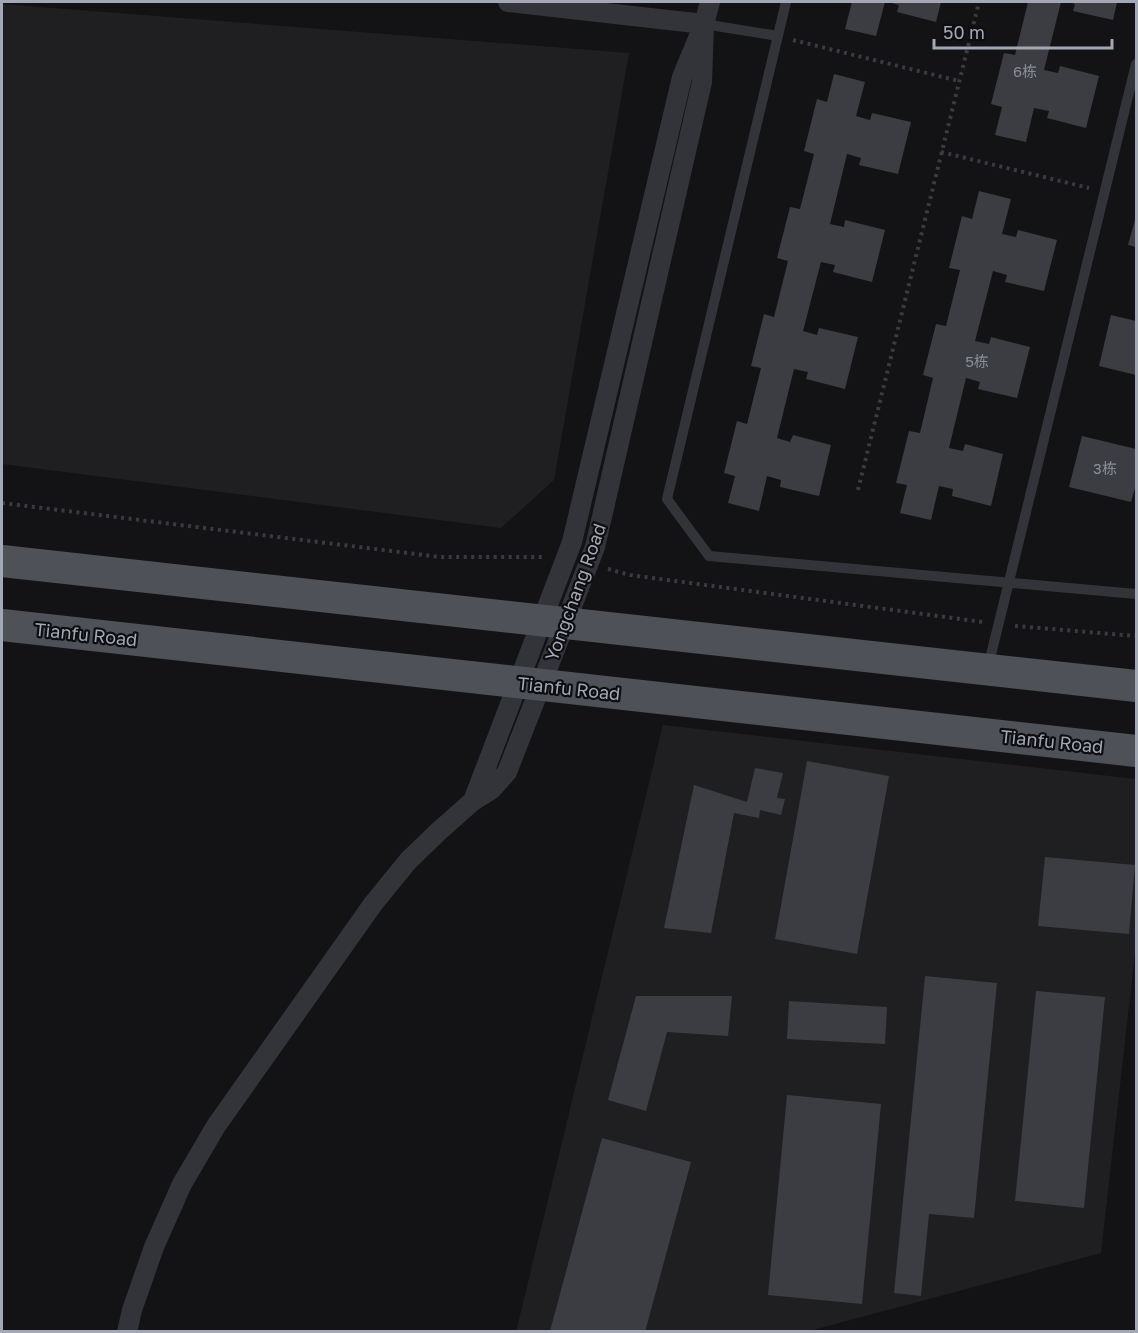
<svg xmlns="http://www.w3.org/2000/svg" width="1138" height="1333" font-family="'Golos Text','Noto Sans SC',sans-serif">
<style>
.built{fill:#1f1f22}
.building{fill:#3c3d42}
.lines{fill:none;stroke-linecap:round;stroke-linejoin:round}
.path{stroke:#393b41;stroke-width:4;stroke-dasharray:3 4.5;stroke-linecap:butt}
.lane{stroke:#33343a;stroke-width:10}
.street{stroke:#33343a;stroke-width:20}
.primary{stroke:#4f5159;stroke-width:32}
.labels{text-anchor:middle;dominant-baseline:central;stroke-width:4.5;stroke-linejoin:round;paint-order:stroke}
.number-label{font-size:15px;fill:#898d99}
.street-label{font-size:18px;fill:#a3a8b6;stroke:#0e0e10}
</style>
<rect width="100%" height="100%" fill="#131315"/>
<path class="built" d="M 2,4 L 629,53 L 554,480 L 501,528 L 2,464 Z
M 663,725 L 1136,779 L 1136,944 L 1101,1253 L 809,1331 L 516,1332 Z"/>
<path class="building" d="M 852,2 L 885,2 L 876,36 L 845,29 Z
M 888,2 L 941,2 L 936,22 L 897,12 L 899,5 Z
M 1028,2 L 1061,2 L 1044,70 L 1058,73 L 1060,66 L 1099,76 L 1086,128 L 1047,118 L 1049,111 L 1034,108 L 1026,142 L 995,135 L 1002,107 L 991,104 L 1004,53 L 1015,55 Z
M 1069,2 L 1117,2 L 1113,20 L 1073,11 L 1075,4 Z
M 834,74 L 865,82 L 856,116 L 870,120 L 872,113 L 911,122 L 898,174 L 859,165 L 861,158 L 847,154 L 830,224 L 844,227 L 845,220 L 885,230 L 872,282 L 833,272 L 835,265 L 821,262 L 803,331 L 817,335 L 819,328 L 858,337 L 845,389 L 806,379 L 808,372 L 794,369 L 777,438 L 790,442 L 793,435 L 831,445 L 819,496 L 780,487 L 781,480 L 767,476 L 759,511 L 728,503 L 735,476 L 724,473 L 737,421 L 747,424 L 761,368 L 751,366 L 764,314 L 774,317 L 788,261 L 777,258 L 790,207 L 800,209 L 814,154 L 804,151 L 817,99 L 827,102 Z
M 979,191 L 1011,199 L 1002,234 L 1016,237 L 1018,230 L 1057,240 L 1044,291 L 1005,282 L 1007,275 L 993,271 L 975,341 L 989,344 L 991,337 L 1030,347 L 1017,398 L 978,389 L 980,382 L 966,378 L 949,448 L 963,451 L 965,444 L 1003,454 L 991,506 L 952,496 L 953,489 L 939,486 L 931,520 L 900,513 L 907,485 L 896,483 L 909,431 L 920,433 L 933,378 L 923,375 L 936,324 L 946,326 L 960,270 L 949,268 L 962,216 L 972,219 Z
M 1136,216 L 1136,247 L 1128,245 Z
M 1111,315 L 1136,321 L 1136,375 L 1099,366 Z
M 1082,436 L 1136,449 L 1136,489 L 1135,488 L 1131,502 L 1069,487 Z
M 807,761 L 889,776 L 857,954 L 775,939 Z
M 755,768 L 783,773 L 777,798 L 785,799 L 781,815 L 760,810 L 759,818 L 734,813 L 711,933 L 664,928 L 694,785 L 747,802 Z
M 1045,857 L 1135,865 L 1129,934 L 1038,926 Z
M 925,976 L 997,983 L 974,1218 L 929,1214 L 921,1296 L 894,1293 Z
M 1036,991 L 1105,997 L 1084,1208 L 1015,1201 Z
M 636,996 L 732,996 L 728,1036 L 667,1032 L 646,1111 L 608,1100 Z
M 789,1001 L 887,1007 L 885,1044 L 787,1039 Z
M 787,1095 L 881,1104 L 862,1304 L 768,1295 Z
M 602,1138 L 691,1162 L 645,1332 L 553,1332 L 550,1331 Z"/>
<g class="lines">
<path class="path" d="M 793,40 L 959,81
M 941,152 L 1089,188
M 858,490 L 979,2
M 2,503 L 440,557 L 545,557
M 608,569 L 630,575 L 983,622
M 1015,626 L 1136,636"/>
<path class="lane" d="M 786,2 L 667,499 L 709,556 L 1136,594
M 704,24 L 778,36
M 988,667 L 1136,64"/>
<path class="street" d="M 508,2 L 704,24
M 473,801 L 572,542 L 682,77 L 704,24 L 710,2
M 127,1332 L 132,1310 L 154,1247 L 182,1184 L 216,1126 L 373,904 L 408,861 L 439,831 L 473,801 L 492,789 L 507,772 L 595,547 L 702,82 L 704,24"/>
<path class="primary" d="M 2,561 L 1136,686
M 2,625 L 1136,751"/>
</g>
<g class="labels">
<g class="number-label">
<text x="1025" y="71">6栋</text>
<text x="977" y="361">5栋</text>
<text x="1105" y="468">3栋</text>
</g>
<g class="street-label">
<text transform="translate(575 592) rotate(-70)">Yongchang Road</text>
<text transform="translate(86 634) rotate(6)">Tianfu Road</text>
<text transform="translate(569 688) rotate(6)">Tianfu Road</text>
<text transform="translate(1052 741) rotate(6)">Tianfu Road</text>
</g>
</g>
<rect width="1138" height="1333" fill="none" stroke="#a3a8b6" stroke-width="6"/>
<path d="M934 39v9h178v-9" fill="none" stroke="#a3a8b6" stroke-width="3"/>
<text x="943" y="39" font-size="18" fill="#a3a8b6" stroke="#0e0e10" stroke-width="4.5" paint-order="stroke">50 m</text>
</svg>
